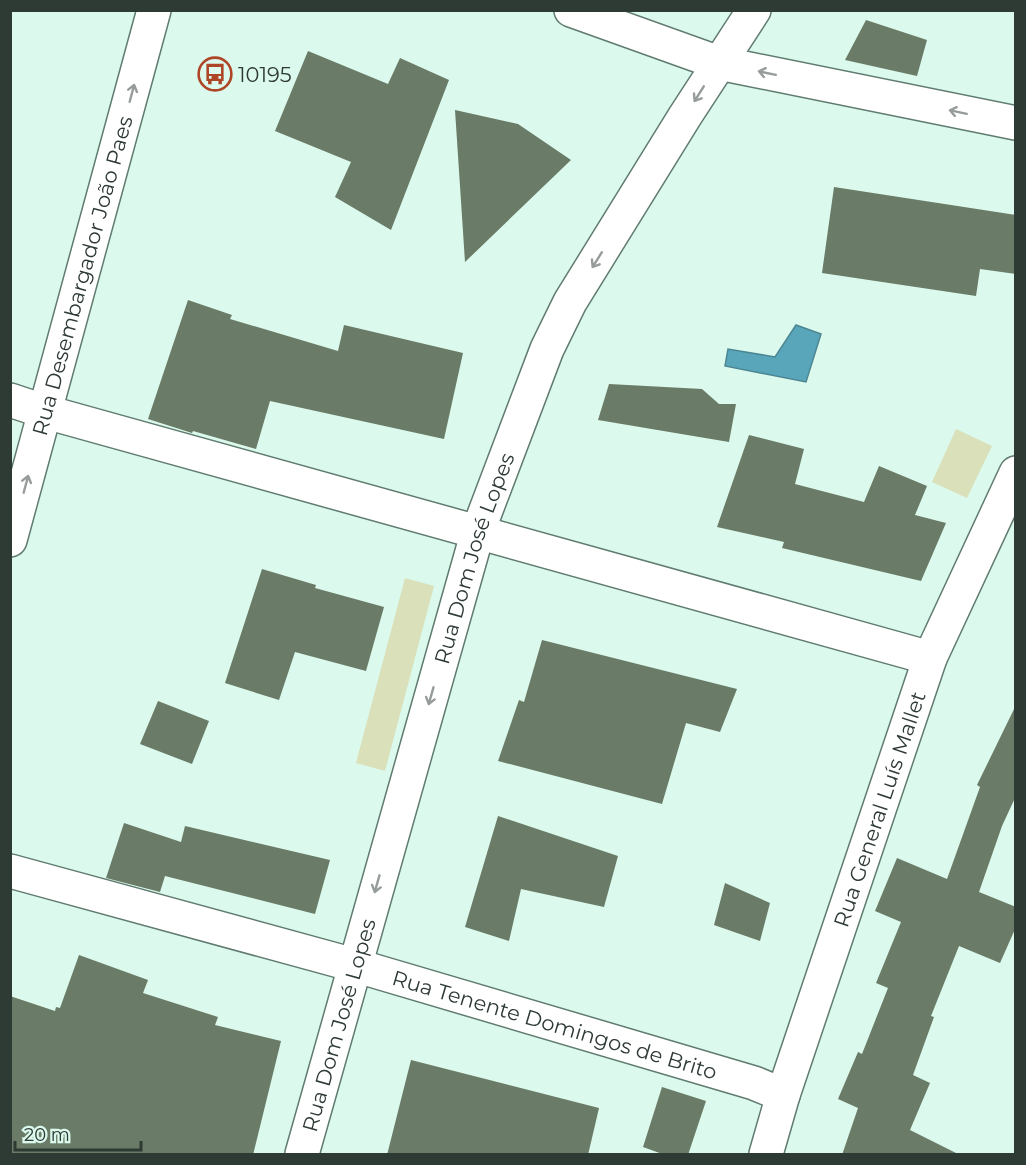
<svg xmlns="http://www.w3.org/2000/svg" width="1026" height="1165" font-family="Montserrat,sans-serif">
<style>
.green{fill:#dae0b9}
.water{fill:#59a6bb;stroke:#4c8692;stroke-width:1.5}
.building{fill:#6a7b67}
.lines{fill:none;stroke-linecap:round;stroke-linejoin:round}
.street-casing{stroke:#607b6f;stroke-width:36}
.secondary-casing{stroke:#607b6f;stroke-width:36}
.street{stroke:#fff;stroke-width:33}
.secondary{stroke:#fff;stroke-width:33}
.oneway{stroke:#969c9a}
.labels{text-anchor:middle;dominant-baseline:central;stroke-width:6;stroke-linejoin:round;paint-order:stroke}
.poi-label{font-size:21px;fill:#2e3a34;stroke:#dbf9ec;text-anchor:start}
.street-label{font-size:21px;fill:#2e3a34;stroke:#dbf9ec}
</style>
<rect width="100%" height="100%" fill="#dbf9ec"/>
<path class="green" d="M 956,429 L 992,446 L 967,498 L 932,482 Z
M 405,578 L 434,586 L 385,771 L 356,763 Z"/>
<path class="water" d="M 796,325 L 821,334 L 806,382 L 725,366 L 728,349 L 775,357 Z"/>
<path class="building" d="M 866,20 L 927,40 L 917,76 L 845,60 Z
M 308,51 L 388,84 L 400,58 L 449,80 L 391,230 L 335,197 L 351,162 L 275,131 Z
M 455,110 L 518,124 L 571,160 L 465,262 Z
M 834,187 L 1016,215 L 1016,274 L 980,269 L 976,296 L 822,273 Z
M 188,300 L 232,315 L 230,319 L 338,351 L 344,325 L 463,353 L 444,439 L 270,401 L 256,449 L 193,431 L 192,433 L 148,419 Z
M 609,384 L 702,389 L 719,404 L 736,404 L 729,442 L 598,420 Z
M 749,435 L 804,449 L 795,484 L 864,502 L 879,466 L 927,486 L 915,515 L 946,523 L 921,581 L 782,548 L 784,542 L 717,527 Z
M 262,569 L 316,585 L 315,588 L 384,607 L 366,671 L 295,652 L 279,700 L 225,683 Z
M 542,640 L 737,689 L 720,732 L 686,723 L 662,804 L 498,761 L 519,700 L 524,702 Z
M 158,701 L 209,721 L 192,764 L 140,744 Z
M 1016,705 L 1015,798 L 1002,826 L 979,892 L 1016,907 L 1016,927 L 1000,963 L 959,946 L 931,1016 L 934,1017 L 913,1075 L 930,1083 L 910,1130 L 960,1155 L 842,1155 L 858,1108 L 838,1099 L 858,1052 L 862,1054 L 888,988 L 876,983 L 901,922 L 875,911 L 897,858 L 947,879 L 980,787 L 977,785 Z
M 498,816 L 618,856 L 604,907 L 521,889 L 509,941 L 465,927 Z
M 124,823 L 181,842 L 185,826 L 330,860 L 315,914 L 165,876 L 160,892 L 106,878 Z
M 725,883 L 770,903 L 760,941 L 714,925 Z
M 79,955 L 148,980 L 143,993 L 218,1017 L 215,1025 L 281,1041 L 253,1155 L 10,1155 L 10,996 L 55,1011 L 56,1007 L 60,1008 Z
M 411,1060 L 599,1108 L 588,1155 L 387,1155 Z
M 662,1087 L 706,1101 L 688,1155 L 665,1155 L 643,1147 Z"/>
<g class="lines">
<g class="street-casing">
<g id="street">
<path d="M 10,400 L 46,412 L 930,658"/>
<path id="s1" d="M 10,871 L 354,965 L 754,1083 L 783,1095"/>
<path id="s2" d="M 766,1154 L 783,1095 L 930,658 L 1016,473"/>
</g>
</g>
<g class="secondary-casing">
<g id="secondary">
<path d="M 571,10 L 719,63 L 1016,123"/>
<path id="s3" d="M 10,540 L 154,10"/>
<path id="s4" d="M 302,1154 L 478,531 L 547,349 L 570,302 L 685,116 L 754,10"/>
</g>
</g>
<use href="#street" class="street"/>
<use href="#secondary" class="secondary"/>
</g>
<defs><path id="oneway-shaft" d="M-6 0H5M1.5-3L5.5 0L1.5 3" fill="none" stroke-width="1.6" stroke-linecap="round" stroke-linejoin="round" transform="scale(1.5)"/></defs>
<g class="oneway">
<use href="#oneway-shaft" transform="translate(767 73) rotate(-168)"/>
<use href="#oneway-shaft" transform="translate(132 93) rotate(-75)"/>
<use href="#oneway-shaft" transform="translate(699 94) rotate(122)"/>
<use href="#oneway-shaft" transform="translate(958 112) rotate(-168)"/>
<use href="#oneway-shaft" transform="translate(597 260) rotate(122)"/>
<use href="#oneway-shaft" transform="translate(26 484) rotate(-75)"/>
<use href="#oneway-shaft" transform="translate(431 696) rotate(106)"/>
<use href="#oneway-shaft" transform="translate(377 884) rotate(106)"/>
</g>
<defs>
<g id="bus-ring" transform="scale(1.725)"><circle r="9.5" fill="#dbf9ec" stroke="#ae4526" stroke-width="1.5"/><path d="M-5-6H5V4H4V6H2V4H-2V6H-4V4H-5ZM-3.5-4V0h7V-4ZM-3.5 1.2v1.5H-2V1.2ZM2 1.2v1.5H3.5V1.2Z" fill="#ae4526"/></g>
</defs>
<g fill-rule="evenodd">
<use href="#bus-ring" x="215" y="74"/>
</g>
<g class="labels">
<g class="poi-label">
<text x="238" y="74">10195</text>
</g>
<g class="street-label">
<text stroke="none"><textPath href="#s3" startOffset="274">Rua Desembargador João Paes</textPath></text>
<text stroke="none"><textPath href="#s4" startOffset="620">Rua Dom José Lopes</textPath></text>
<text stroke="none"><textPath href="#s2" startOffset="363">Rua General Luís Mallet</textPath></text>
<text stroke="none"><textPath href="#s1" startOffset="566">Rua Tenente Domingos de Brito</textPath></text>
<text stroke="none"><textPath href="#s4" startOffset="134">Rua Dom José Lopes</textPath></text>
</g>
</g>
<rect width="1026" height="1165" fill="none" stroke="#2e3a34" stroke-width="24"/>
<path d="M15 1141v9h126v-9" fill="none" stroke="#2e3a34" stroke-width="3"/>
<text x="24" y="1141" font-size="18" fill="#2e3a34" stroke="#dbf9ec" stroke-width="4.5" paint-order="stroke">20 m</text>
</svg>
